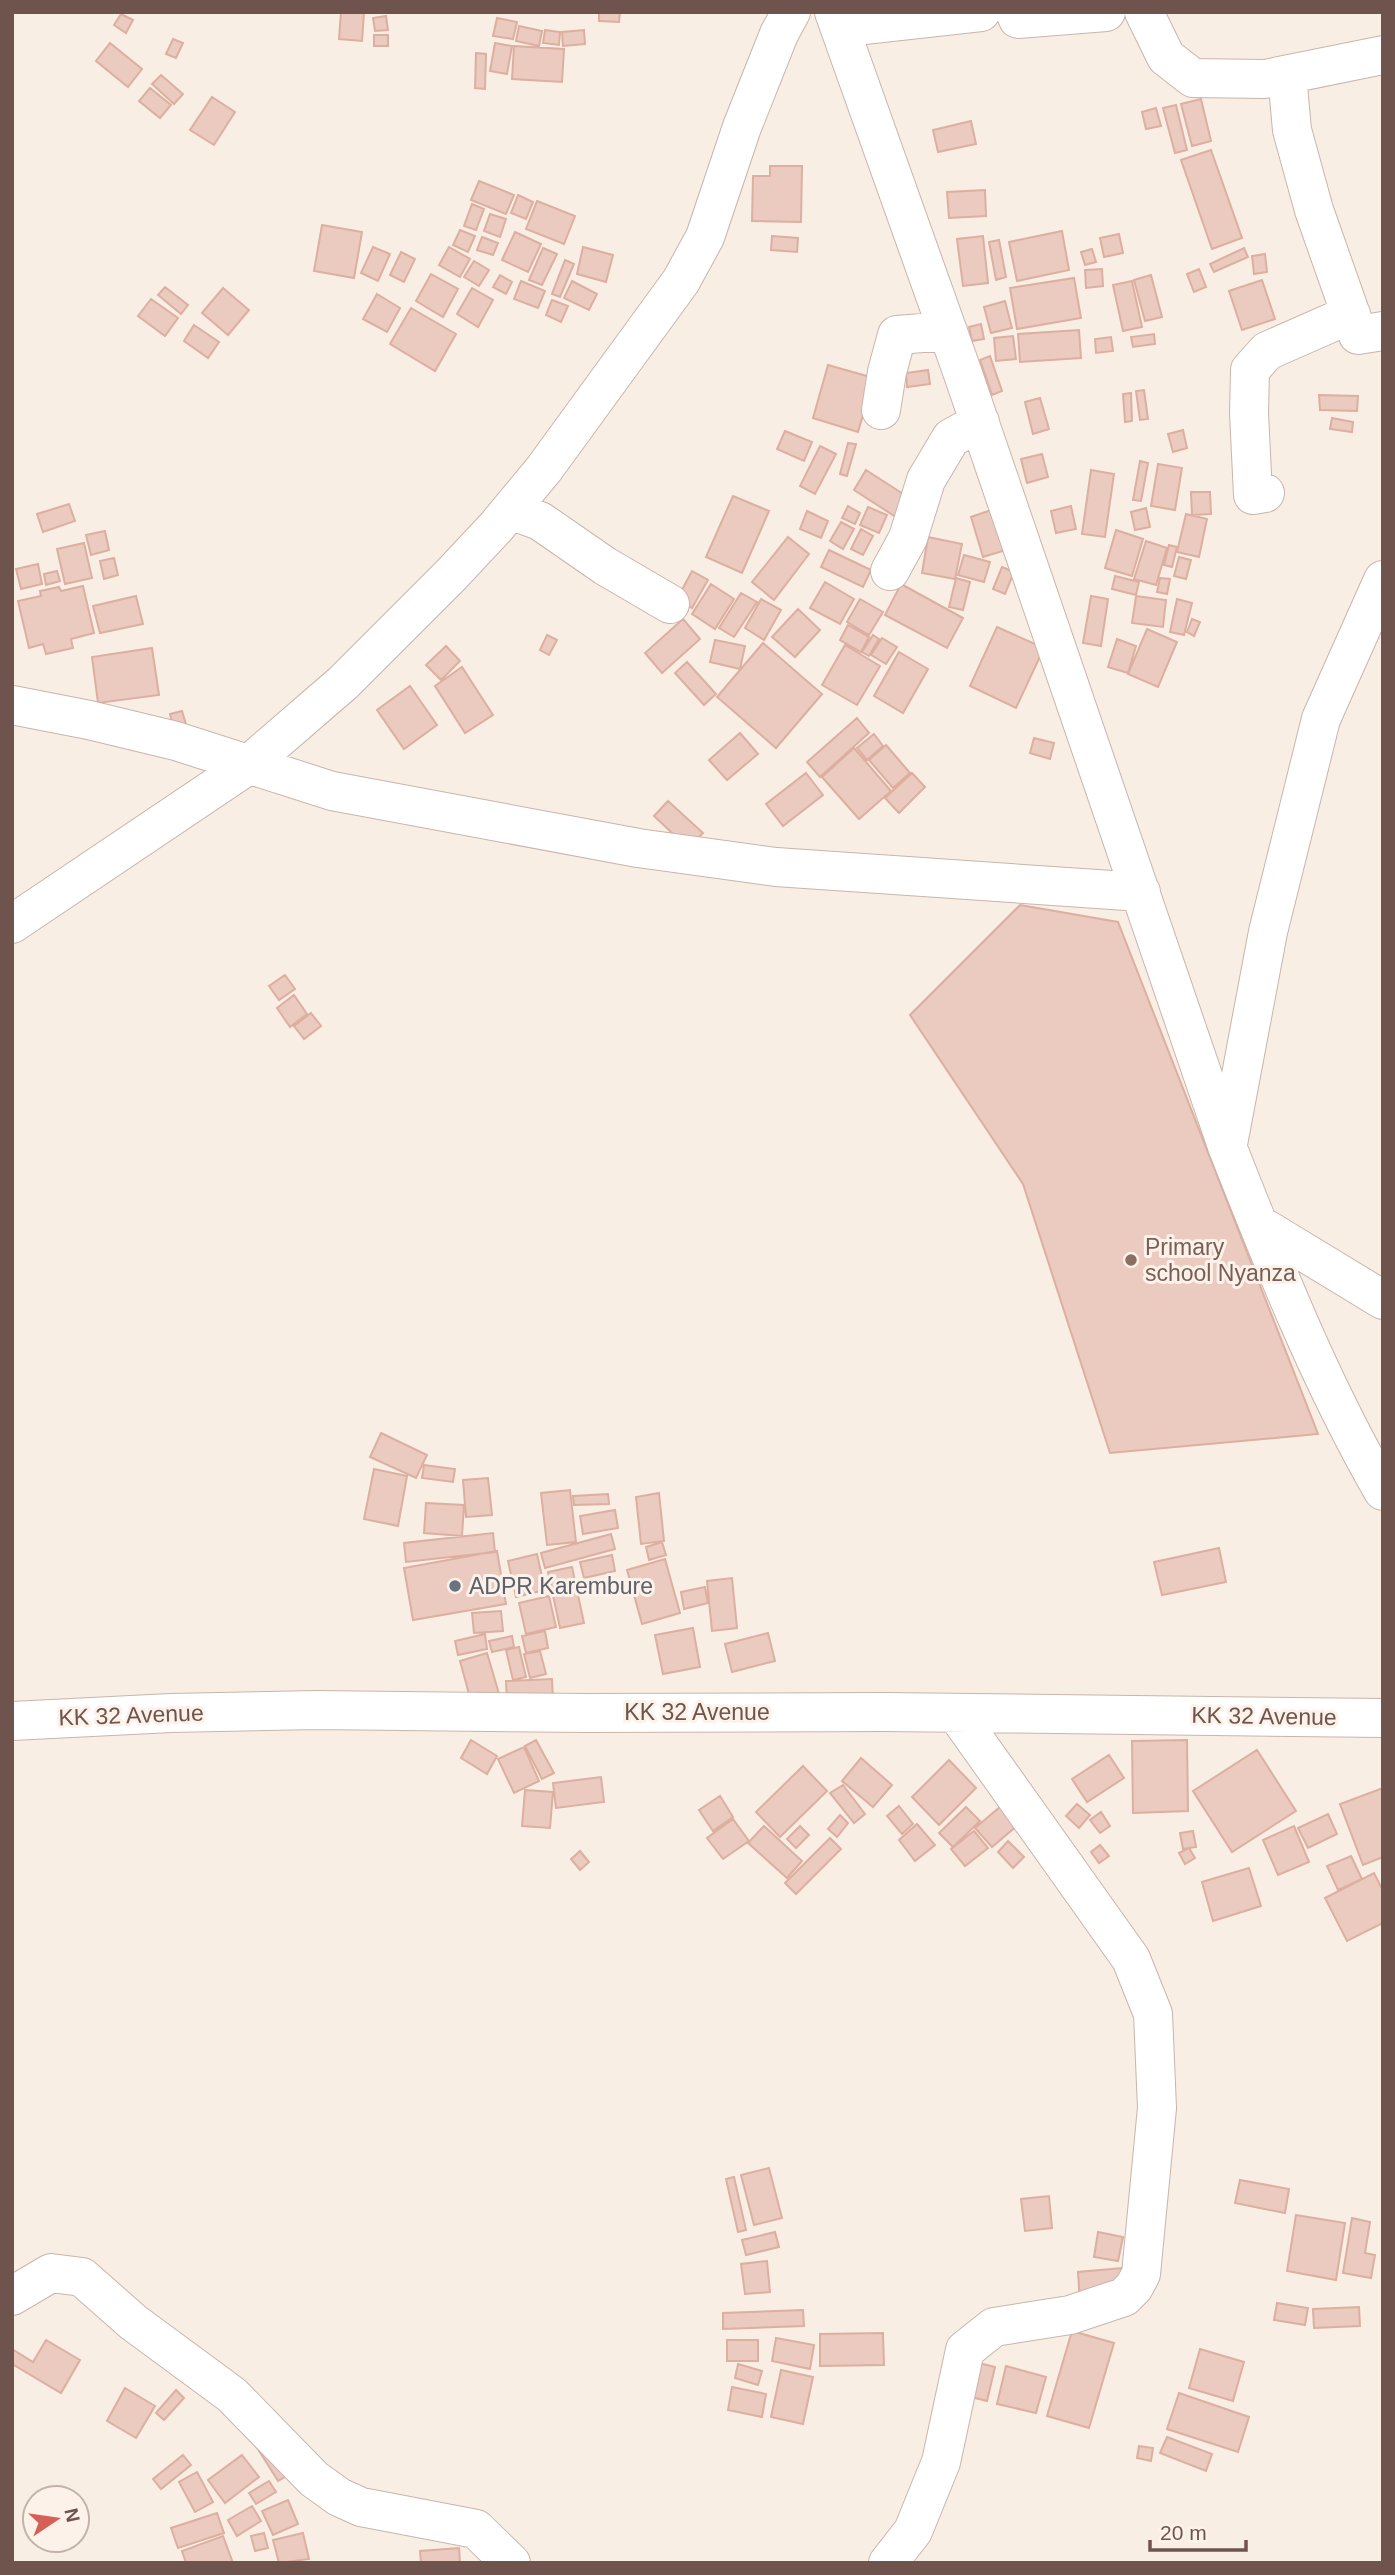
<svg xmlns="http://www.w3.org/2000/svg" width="1395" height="2575" font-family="Helvetica,sans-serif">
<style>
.building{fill:#ebcabf;stroke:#dcafa1;stroke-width:2}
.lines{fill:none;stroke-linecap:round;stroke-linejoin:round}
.minor-casing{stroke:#c8b5ac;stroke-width:40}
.minor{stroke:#fff;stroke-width:38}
.education-dot{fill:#8d6e63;stroke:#fcf2ea;stroke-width:2.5}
.worship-dot{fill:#6b7280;stroke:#fcf2ea;stroke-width:2.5}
.labels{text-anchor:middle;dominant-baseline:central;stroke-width:6;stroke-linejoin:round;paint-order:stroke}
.education-label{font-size:23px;fill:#785e54;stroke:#fcf2ea;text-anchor:start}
.worship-label{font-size:23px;fill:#5b616d;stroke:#fcf2ea;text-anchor:start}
.street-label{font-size:23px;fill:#6e544d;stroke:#fcf2ea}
</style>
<rect width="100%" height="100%" fill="#f9eee4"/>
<path class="building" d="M 341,12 L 364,12 L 362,41 L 339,39 Z
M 599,12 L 620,12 L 619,22 L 599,21 Z
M 121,14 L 133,20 L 126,33 L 114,25 Z
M 386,16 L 388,30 L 375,31 L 373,18 Z
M 497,18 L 517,22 L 513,39 L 493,36 Z
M 519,26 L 542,31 L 539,46 L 516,41 Z
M 545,30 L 560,32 L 559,45 L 543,43 Z
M 584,30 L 585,44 L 563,46 L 562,32 Z
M 374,35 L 388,35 L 388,46 L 374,46 Z
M 173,39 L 183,43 L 176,58 L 166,54 Z
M 110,43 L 142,69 L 128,87 L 96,61 Z
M 495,43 L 512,46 L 507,74 L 490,71 Z
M 514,46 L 564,49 L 562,82 L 512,79 Z
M 476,53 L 486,54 L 485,89 L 475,88 Z
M 161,75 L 183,94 L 174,104 L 152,84 Z
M 150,88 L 171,105 L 160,118 L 139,101 Z
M 212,97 L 235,112 L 214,145 L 190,130 Z
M 1201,99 L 1211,141 L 1192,146 L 1181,104 Z
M 1176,105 L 1187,150 L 1175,153 L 1163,108 Z
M 1156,108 L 1161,126 L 1146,129 L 1142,112 Z
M 971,121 L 976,144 L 938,152 L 933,130 Z
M 1211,150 L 1242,238 L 1212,249 L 1181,160 Z
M 770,166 L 802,166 L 801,222 L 752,221 L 753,176 L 770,176 Z
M 479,181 L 514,195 L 506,214 L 471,200 Z
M 985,190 L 986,216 L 949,218 L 947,192 Z
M 518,195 L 533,202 L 526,219 L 511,213 Z
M 537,201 L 575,216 L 564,244 L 526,229 Z
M 472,204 L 484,209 L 476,230 L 464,226 Z
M 490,214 L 506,219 L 500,237 L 484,231 Z
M 322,225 L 362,232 L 354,278 L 314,271 Z
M 460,230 L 475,236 L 468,252 L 453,245 Z
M 1062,231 L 1069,270 L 1017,281 L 1009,242 Z
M 515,232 L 541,244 L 528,272 L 502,260 Z
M 1119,234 L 1123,253 L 1104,257 L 1100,238 Z
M 772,236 L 798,238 L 797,252 L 771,250 Z
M 983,236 L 988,283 L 963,286 L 957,239 Z
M 482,237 L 498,243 L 493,255 L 477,250 Z
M 999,240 L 1006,277 L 996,280 L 989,242 Z
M 373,247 L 390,254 L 378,281 L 361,273 Z
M 449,247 L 470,259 L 460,277 L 439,265 Z
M 583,247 L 613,255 L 606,282 L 577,274 Z
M 543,248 L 557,254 L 542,285 L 529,280 Z
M 1244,248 L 1248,257 L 1214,272 L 1210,264 Z
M 1092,249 L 1096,262 L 1085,265 L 1081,252 Z
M 401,252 L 415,259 L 404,282 L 390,275 Z
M 1265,254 L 1267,272 L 1254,274 L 1252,256 Z
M 565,260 L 574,264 L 560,297 L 552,294 Z
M 474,261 L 489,270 L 479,286 L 464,277 Z
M 1102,269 L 1103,286 L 1086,288 L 1085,270 Z
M 1199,269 L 1206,287 L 1194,292 L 1187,274 Z
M 431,274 L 458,289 L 443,317 L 416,301 Z
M 500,275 L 512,282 L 506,294 L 493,287 Z
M 1151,275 L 1162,317 L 1145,321 L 1134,280 Z
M 1074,278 L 1081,318 L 1017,329 L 1010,288 Z
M 1262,280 L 1275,319 L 1242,330 L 1229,291 Z
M 521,281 L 545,291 L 538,308 L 514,299 Z
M 572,281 L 597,294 L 589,310 L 564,298 Z
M 1132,281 L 1142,327 L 1123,331 L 1113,285 Z
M 165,287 L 188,305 L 181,314 L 158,295 Z
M 223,288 L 249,310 L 228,335 L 202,313 Z
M 472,288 L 493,300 L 478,327 L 457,314 Z
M 377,294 L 400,308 L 387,332 L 363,319 Z
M 151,299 L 178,318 L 165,336 L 138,316 Z
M 552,300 L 568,306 L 561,322 L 546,315 Z
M 1005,301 L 1012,328 L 991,333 L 984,307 Z
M 411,308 L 456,334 L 435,371 L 390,344 Z
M 981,324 L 984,339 L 972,341 L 969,327 Z
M 194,325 L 219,342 L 208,358 L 184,341 Z
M 1079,330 L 1081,358 L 1020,362 L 1018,334 Z
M 1154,334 L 1155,344 L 1133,347 L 1131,337 Z
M 1013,336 L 1016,359 L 996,361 L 994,338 Z
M 1111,337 L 1113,351 L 1096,353 L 1095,339 Z
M 990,356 L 1002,391 L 992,395 L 980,360 Z
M 828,365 L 874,378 L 858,432 L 813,418 Z
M 928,370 L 930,384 L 907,387 L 906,373 Z
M 1144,390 L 1148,419 L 1140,420 L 1136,391 Z
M 1131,393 L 1132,421 L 1125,422 L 1123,394 Z
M 1319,395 L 1358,396 L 1357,411 L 1320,410 Z
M 1040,398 L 1049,429 L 1033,434 L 1025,402 Z
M 1332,418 L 1353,422 L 1352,432 L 1330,429 Z
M 1183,430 L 1187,448 L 1173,452 L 1168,434 Z
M 785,431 L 812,442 L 804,461 L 777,449 Z
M 848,443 L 856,444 L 847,476 L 840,474 Z
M 820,446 L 836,454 L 815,494 L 800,486 Z
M 1042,454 L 1048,477 L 1027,483 L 1021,459 Z
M 1140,461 L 1148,463 L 1141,501 L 1133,500 Z
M 1158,464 L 1182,468 L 1175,510 L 1151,506 Z
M 866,470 L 911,499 L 899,519 L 854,490 Z
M 1091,470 L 1114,474 L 1105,537 L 1082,534 Z
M 1191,492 L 1210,492 L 1211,514 L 1192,515 Z
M 733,496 L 769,511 L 742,573 L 706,557 Z
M 69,504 L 75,521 L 43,532 L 37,514 Z
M 848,506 L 860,513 L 855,524 L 842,518 Z
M 1071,506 L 1076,529 L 1056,533 L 1051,511 Z
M 868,507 L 887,515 L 879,533 L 860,525 Z
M 997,508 L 1009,549 L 983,557 L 971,517 Z
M 1146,508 L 1150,527 L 1135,530 L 1131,512 Z
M 807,511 L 828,521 L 821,538 L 800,529 Z
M 1186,514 L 1207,519 L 1199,557 L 1177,552 Z
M 841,522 L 854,529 L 843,549 L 830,541 Z
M 861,529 L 873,536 L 863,555 L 851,549 Z
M 1116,530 L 1143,539 L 1132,576 L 1105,568 Z
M 105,531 L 109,550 L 91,555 L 86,535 Z
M 788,537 L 809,554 L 774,600 L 752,582 Z
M 928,537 L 962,544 L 955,579 L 922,573 Z
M 1146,541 L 1167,548 L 1156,585 L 1134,579 Z
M 84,543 L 92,578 L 65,584 L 57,549 Z
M 1169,545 L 1177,547 L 1172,567 L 1164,565 Z
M 829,550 L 871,570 L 863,587 L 821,567 Z
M 964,555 L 990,562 L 984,582 L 958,575 Z
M 1179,557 L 1191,560 L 1186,579 L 1174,576 Z
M 114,558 L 118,575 L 104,579 L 100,561 Z
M 38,564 L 42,584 L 21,589 L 16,569 Z
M 1002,567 L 1014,572 L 1005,594 L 993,589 Z
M 57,571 L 60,581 L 46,585 L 44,574 Z
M 692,571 L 708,580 L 692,608 L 677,599 Z
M 1115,576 L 1139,582 L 1136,595 L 1112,589 Z
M 956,578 L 970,582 L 963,610 L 949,607 Z
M 1160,578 L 1170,579 L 1167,594 L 1157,592 Z
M 825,582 L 854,599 L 840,624 L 810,608 Z
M 711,584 L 734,599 L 715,629 L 692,614 Z
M 901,584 L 963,618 L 947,648 L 885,615 Z
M 83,586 L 94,633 L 71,639 L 73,648 L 46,654 L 43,644 L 29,648 L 18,601 L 41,596 L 40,591 L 59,587 L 61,591 Z
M 741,593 L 757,602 L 734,637 L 719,628 Z
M 136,596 L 143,624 L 100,633 L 93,606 Z
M 1091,596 L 1108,599 L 1101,646 L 1083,643 Z
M 1136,596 L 1166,600 L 1163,627 L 1132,623 Z
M 761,599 L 781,610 L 764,640 L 745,628 Z
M 860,599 L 883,612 L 869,635 L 847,622 Z
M 1177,599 L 1192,603 L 1184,635 L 1170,632 Z
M 798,609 L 820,630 L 795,657 L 772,637 Z
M 683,619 L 700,639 L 662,673 L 645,653 Z
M 1192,619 L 1200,622 L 1194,636 L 1187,632 Z
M 848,625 L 869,637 L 861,652 L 840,640 Z
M 997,627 L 1044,648 L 1016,708 L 970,686 Z
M 1147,629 L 1177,642 L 1158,687 L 1128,674 Z
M 547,635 L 557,640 L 549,655 L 540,650 Z
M 873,635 L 879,639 L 869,656 L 862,652 Z
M 882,638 L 897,647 L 886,664 L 871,655 Z
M 1117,639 L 1136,646 L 1128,673 L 1108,667 Z
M 715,640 L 745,646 L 740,669 L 710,662 Z
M 763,643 L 822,694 L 776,748 L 717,697 Z
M 845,645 L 880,666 L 857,705 L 822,685 Z
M 446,646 L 460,661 L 441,680 L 426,665 Z
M 152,648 L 159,695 L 98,703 L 92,657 Z
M 899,652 L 928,669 L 903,713 L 874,696 Z
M 687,662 L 716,694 L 704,705 L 675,673 Z
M 462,667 L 493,715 L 465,733 L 435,686 Z
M 410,686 L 437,725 L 404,749 L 377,710 Z
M 182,711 L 188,731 L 175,734 L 170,714 Z
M 857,718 L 869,733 L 820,777 L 807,762 Z
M 740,733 L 758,754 L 727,780 L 709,760 Z
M 874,734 L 883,746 L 867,760 L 857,748 Z
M 1034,738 L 1054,743 L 1050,759 L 1030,753 Z
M 886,745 L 910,773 L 893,788 L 869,760 Z
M 854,748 L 891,791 L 859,819 L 822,777 Z
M 806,773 L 823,795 L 783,826 L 766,804 Z
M 912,773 L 925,787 L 899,813 L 885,798 Z
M 668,801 L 703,833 L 688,848 L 654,816 Z
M 1020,905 L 1118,922 L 1318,1434 L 1110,1453 L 1023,1184 L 910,1015 Z
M 285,975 L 295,989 L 279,1000 L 269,986 Z
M 294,995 L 307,1014 L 290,1027 L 277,1008 Z
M 311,1013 L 321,1026 L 304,1039 L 294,1026 Z
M 381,1433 L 427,1455 L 416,1478 L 370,1457 Z
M 424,1465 L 455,1469 L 453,1482 L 422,1478 Z
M 374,1469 L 407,1476 L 398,1526 L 364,1519 Z
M 488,1478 L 492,1515 L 466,1517 L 463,1480 Z
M 570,1490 L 576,1542 L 547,1545 L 541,1493 Z
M 659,1493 L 664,1541 L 641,1544 L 636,1497 Z
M 608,1494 L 609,1504 L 574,1505 L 573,1496 Z
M 426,1503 L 464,1505 L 462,1536 L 424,1533 Z
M 615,1510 L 618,1528 L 583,1534 L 580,1516 Z
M 493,1533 L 495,1552 L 406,1562 L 404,1543 Z
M 611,1534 L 615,1549 L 545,1568 L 541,1553 Z
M 662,1542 L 666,1555 L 649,1560 L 646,1547 Z
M 1219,1548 L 1226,1582 L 1162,1595 L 1154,1562 Z
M 497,1551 L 506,1604 L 413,1620 L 404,1568 Z
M 537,1554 L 545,1590 L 516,1597 L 508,1561 Z
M 612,1555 L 615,1571 L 584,1578 L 580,1562 Z
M 665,1559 L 680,1613 L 642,1624 L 627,1570 Z
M 572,1567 L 584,1623 L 560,1628 L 548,1572 Z
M 732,1578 L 737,1628 L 712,1631 L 707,1581 Z
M 705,1587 L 708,1603 L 684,1609 L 681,1592 Z
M 549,1596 L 556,1627 L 526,1634 L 519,1603 Z
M 501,1611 L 503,1631 L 474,1633 L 472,1613 Z
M 693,1628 L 700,1667 L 663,1674 L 655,1635 Z
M 545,1631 L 548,1648 L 526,1653 L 522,1636 Z
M 768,1633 L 775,1661 L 732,1672 L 725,1644 Z
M 485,1634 L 487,1649 L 458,1655 L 455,1641 Z
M 512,1636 L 514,1647 L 492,1652 L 489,1641 Z
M 519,1647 L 526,1677 L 513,1680 L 506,1650 Z
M 540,1651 L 546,1674 L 530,1678 L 524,1654 Z
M 487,1653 L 500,1697 L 472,1705 L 460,1661 Z
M 552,1679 L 553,1700 L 507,1702 L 506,1681 Z
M 471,1740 L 497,1756 L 487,1774 L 461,1758 Z
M 536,1740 L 554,1773 L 542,1779 L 525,1746 Z
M 1187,1740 L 1188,1811 L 1133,1813 L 1132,1741 Z
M 524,1747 L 539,1781 L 514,1793 L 498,1759 Z
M 1257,1750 L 1296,1811 L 1232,1852 L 1193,1791 Z
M 1109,1755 L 1124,1778 L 1087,1802 L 1072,1779 Z
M 861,1758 L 892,1785 L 873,1807 L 842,1781 Z
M 949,1760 L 976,1788 L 939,1825 L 912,1797 Z
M 803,1766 L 827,1791 L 780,1837 L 756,1812 Z
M 601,1777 L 604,1802 L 556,1808 L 553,1783 Z
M 843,1785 L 865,1814 L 854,1823 L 830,1793 Z
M 1383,1788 L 1383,1857 L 1363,1865 L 1340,1804 Z
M 525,1790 L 553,1792 L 550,1828 L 522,1826 Z
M 720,1796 L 733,1817 L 713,1831 L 699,1810 Z
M 1007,1801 L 1024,1820 L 992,1847 L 975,1828 Z
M 1077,1804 L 1090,1815 L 1079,1828 L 1066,1816 Z
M 899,1806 L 913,1824 L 902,1834 L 887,1816 Z
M 966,1807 L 980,1821 L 953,1847 L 939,1833 Z
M 1101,1812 L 1110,1826 L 1100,1833 L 1090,1820 Z
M 1328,1814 L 1337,1834 L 1308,1848 L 1298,1828 Z
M 840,1815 L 848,1823 L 837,1837 L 828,1829 Z
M 733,1819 L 749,1841 L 723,1859 L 707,1838 Z
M 917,1824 L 935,1845 L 915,1861 L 899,1840 Z
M 764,1826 L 802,1861 L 787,1878 L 748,1843 Z
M 800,1826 L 809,1835 L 796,1848 L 787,1839 Z
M 1294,1826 L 1309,1862 L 1278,1875 L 1263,1840 Z
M 974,1831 L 988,1848 L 965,1866 L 951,1849 Z
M 1193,1831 L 1196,1847 L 1183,1849 L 1180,1833 Z
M 830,1838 L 841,1849 L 796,1894 L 785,1883 Z
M 1008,1841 L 1024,1857 L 1013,1868 L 998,1852 Z
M 1100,1845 L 1109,1856 L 1099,1863 L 1091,1852 Z
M 1189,1848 L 1195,1858 L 1185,1864 L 1179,1853 Z
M 580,1851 L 589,1862 L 580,1870 L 571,1859 Z
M 1351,1856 L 1362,1879 L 1338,1890 L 1327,1866 Z
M 1249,1868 L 1261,1906 L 1213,1921 L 1202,1882 Z
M 1374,1873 L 1383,1891 L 1383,1923 L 1347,1941 L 1325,1898 Z
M 769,2168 L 782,2218 L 754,2225 L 741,2175 Z
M 734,2177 L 746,2230 L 738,2232 L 726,2179 Z
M 1240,2180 L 1289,2189 L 1285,2213 L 1235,2203 Z
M 1049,2196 L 1052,2228 L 1025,2231 L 1021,2199 Z
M 1296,2215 L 1345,2223 L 1336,2280 L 1287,2271 Z
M 1352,2218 L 1370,2222 L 1365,2253 L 1375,2255 L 1371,2278 L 1343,2273 Z
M 775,2232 L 779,2247 L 746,2255 L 742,2240 Z
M 1098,2232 L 1123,2237 L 1118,2261 L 1094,2257 Z
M 767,2261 L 770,2292 L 745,2294 L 741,2264 Z
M 1122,2268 L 1125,2298 L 1080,2303 L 1078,2272 Z
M 1277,2303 L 1308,2308 L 1305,2325 L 1274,2320 Z
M 1359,2307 L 1360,2326 L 1314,2328 L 1313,2309 Z
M 803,2310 L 804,2326 L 723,2329 L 723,2313 Z
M 1072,2331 L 1114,2343 L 1089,2428 L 1047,2416 Z
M 883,2333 L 884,2365 L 820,2366 L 820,2334 Z
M 776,2338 L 814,2345 L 810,2369 L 772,2361 Z
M 46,2340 L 80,2360 L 61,2393 L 12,2364 L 12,2349 L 33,2362 Z
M 727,2340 L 758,2340 L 758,2361 L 727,2361 Z
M 1200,2349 L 1244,2362 L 1233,2401 L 1189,2388 Z
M 979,2363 L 995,2367 L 987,2401 L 971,2397 Z
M 738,2364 L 762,2371 L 758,2385 L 735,2378 Z
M 1006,2366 L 1046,2377 L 1036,2413 L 997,2404 Z
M 781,2370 L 813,2377 L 803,2424 L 771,2417 Z
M 732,2387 L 766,2394 L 762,2417 L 728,2410 Z
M 125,2388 L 155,2406 L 136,2438 L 107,2421 Z
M 176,2390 L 184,2398 L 164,2420 L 156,2413 Z
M 1179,2393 L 1249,2417 L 1238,2452 L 1167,2429 Z
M 1167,2437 L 1212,2454 L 1206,2471 L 1160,2453 Z
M 256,2446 L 290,2474 L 278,2481 Z
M 1139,2446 L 1153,2448 L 1151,2461 L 1137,2458 Z
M 183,2455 L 191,2465 L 161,2489 L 153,2479 Z
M 242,2455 L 259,2477 L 225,2503 L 208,2480 Z
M 197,2472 L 213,2502 L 195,2512 L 179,2482 Z
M 269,2481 L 276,2492 L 256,2504 L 249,2493 Z
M 288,2500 L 298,2524 L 273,2535 L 262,2511 Z
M 252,2506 L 261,2521 L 237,2536 L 228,2520 Z
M 217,2513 L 224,2533 L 178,2548 L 171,2528 Z
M 264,2533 L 268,2548 L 255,2551 L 251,2536 Z
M 303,2533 L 309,2559 L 279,2563 L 273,2540 Z
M 223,2536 L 233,2563 L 186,2563 L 182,2551 Z
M 459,2548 L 460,2563 L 421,2563 L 420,2551 Z"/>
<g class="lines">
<g class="minor-casing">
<path id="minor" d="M 834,12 L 963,374 L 1227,1146 C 1273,1263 1320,1382 1383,1491
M 1015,12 L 1018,19 L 1106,12
M 1144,12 L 1166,57 L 1193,78 L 1265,79 L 1383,55
M 864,25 L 981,12
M 1287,75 L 1292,130 L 1314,210 L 1358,335 L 1383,331
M 881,410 L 887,372 L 897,335 L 948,331
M 1265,493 L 1253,495 L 1249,413 L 1250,370 L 1267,351 L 1351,314
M 510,510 L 540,521 L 605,566 L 670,604
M 890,571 L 908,538 L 926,480 L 951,438 L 980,422
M 12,705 L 89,720 L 176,741 L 332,791 L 638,848 L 776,867 L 1141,892
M 12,924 L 247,766 L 343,683 L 451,575 L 496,527 L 544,469 L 681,281 L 705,237 L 742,127 L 779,34 L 791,12
M 1228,1144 L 1268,932 L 1321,719 L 1383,580
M 1258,1224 L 1383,1300
M 12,1721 L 171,1713 L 316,1710 L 586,1713 L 884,1712 L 1383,1718
M 12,2296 L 51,2273 L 82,2277 L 133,2322 L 232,2395 L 314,2479 L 339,2497 L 361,2507 L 476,2529 L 511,2563
M 888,2563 L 913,2531 L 941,2462 L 965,2350 L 994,2327 L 1070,2315 L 1124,2297 L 1134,2287 L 1141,2274 L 1157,2108 L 1153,2014 L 1131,1959 L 956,1713"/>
</g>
<use href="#minor" class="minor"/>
</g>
<circle class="education-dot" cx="1131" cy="1260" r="7"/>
<circle class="worship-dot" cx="455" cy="1586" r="7"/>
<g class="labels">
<g class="education-label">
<text x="1145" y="1247">Primary<tspan x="1145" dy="26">school Nyanza</tspan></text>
</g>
<g class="worship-label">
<text x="469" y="1586">ADPR Karembure</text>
</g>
<g class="street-label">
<text x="697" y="1712">KK 32 Avenue</text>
<text transform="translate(131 1715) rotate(-2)">KK 32 Avenue</text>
<text transform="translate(1264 1716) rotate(1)">KK 32 Avenue</text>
</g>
</g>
<rect width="1395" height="2575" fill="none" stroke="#6e544d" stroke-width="28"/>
<g transform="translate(56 2519) rotate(77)"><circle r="33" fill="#fcf2ea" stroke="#c3b3ab" stroke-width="2"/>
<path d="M0-5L12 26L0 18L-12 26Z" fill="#d56057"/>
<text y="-10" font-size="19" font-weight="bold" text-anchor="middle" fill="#6e544d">N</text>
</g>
<path d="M1150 2540v10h96v-10" fill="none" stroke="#6e544d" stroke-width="3.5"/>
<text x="1160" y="2540" font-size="21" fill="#6e544d" stroke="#fcf2ea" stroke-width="5" paint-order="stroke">20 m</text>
</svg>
